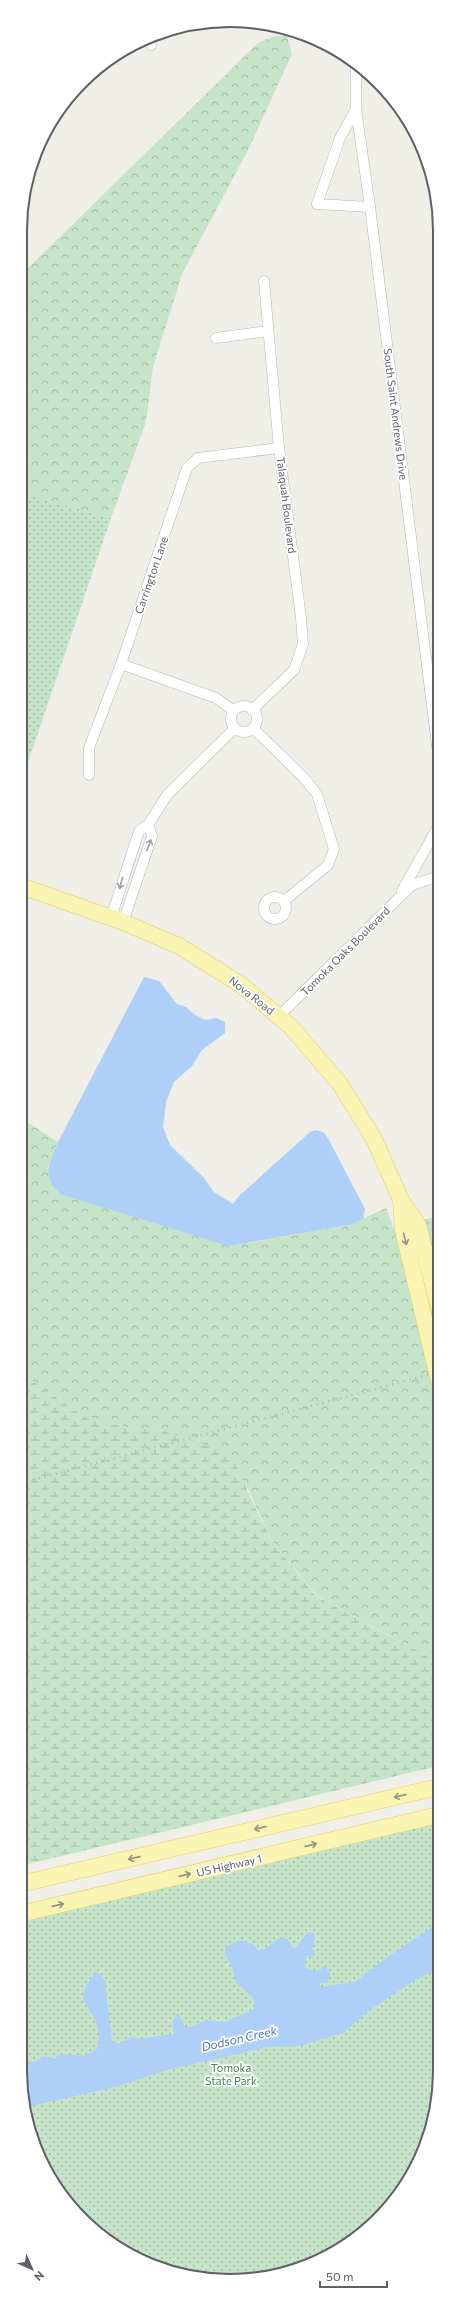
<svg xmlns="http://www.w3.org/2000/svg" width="460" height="2301" font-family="Commissioner,sans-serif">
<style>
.forest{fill:url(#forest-crowns)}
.wetland{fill:url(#wetland-marsh)}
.park{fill:url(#park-dots)}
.water{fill:#aed0f8}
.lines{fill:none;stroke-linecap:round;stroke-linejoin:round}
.street-casing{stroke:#b4b6ba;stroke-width:11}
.primary-casing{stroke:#e6d068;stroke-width:17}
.street{stroke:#fff;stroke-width:10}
.primary{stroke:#f9f4b2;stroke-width:16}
.rail{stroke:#b4b5b6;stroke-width:2.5;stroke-dasharray:1 5;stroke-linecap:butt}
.oneway{stroke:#9ea0a3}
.oneway2{stroke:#949481}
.labels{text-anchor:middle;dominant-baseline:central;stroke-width:3.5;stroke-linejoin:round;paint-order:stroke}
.street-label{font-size:11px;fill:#5e6166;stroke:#fff}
.park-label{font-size:11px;fill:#3e8548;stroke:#fff}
.water-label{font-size:12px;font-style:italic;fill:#4e75b2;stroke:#fff}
.rim{fill:none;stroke:#5e6166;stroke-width:2}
</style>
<defs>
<pattern id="forest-crowns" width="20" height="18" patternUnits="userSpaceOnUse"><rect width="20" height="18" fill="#c6e4c9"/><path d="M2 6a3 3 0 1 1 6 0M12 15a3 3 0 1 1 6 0" fill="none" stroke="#a4bca7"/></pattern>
<pattern id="wetland-marsh" width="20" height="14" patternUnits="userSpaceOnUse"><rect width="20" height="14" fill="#c6e4c9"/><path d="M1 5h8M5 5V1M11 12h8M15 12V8" fill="none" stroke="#a4bca7"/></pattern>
<pattern id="park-dots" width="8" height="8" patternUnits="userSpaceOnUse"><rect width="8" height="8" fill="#c6e4c9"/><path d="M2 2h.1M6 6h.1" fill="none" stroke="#a4bca7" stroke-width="1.8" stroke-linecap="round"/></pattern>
</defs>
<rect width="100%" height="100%" fill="#efeee7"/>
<path class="forest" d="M 275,36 L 287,36 L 292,54 L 248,150 L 182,274 L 153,367 L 146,422 L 111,518 L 23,495 L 22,274 L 258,43 Z
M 21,1118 L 58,1142 L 47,1169 L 249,1243 L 349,1225 L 386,1208 L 407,1264 L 439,1402 L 439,1663 L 317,1596 L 272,1541 L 246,1485 L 164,1431 L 130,1428 L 83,1416 L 21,1373 Z"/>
<path class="wetland" d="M 439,1216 L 439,1287 L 423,1220 Z
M 411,1223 L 423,1260 L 439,1328 L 439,1360 L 417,1263 Z
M 21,1373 L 83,1416 L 130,1428 L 164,1431 L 220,1449 L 238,1467 L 250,1497 L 272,1541 L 316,1596 L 439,1663 L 438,1766 L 20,1866 Z"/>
<path class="park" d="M 21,494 L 111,518 L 21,783 Z
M 438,1816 L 438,2098 L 412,2176 L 368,2229 L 298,2270 L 216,2281 L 137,2259 L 81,2219 L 36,2151 L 20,2071 L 20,1914 Z"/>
<path class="water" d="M 144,977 L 159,981 L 177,1004 L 186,1007 L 195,1015 L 206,1020 L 216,1018 L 225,1022 L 225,1033 L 202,1050 L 192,1066 L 174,1082 L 166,1102 L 163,1127 L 170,1145 L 204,1178 L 214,1192 L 233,1204 L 239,1196 L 310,1132 C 319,1128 325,1132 329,1140 L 365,1209 L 363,1219 L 349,1225 L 228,1246 L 60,1194 C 41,1174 49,1165 58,1142 Z
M 438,1923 L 438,1969 L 417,1979 L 370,2010 L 343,2033 L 299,2046 L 268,2047 L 167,2070 L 115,2087 L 27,2107 L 20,2065 L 36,2061 L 45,2056 L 54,2059 L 60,2054 L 85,2056 L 97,2049 L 99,2037 L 96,2021 L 83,1999 L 84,1990 L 95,1972 L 101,1974 L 105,1981 L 112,2041 L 119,2044 L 133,2036 L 138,2039 L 174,2034 L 172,2022 L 178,2013 L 185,2027 L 191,2027 L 206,2020 L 225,2022 L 254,2009 L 254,1998 L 236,1983 L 233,1969 L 225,1954 L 226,1947 L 241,1940 L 254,1945 L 258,1950 C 274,1949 273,1935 287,1939 L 294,1950 L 308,1932 L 313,1933 L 315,1939 L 312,1948 L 315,1954 L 311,1957 L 306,1956 L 305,1967 C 313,1972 318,1972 325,1966 C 331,1972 331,1975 327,1982 L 319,1984 L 321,1987 L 355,1982 L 386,1958 Z"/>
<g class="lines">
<g class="street-casing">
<path id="street" d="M 148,41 L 151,45
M 356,66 L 356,109 L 370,207 L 439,762
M 356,109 L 340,138 L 317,204 L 370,207
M 216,338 L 268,331
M 121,664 L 216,698 L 234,711
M231 719a13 13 0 1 1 26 0a13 13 0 1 1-26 0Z
M 252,710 L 294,670 L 303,644 L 301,618 L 279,448 L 264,281
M 253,728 L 303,777 L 317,794 L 334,849 L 328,865 L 284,901
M 89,775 L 89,748 L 121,664 L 187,468 L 198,458 L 279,448
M 402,891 L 439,825
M264 908a11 11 0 1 1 22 0a11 11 0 1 1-22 0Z
M 111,918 L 139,831 L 148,825 L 167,795 L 235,728
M 123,922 L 152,836 L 148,825
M 279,1016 L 412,885 L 439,876"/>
</g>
<g class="primary-casing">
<path id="primary" d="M 21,886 L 123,922 L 179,946 L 240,984 L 291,1027 L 340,1084 L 374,1139 L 401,1200 L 418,1225 L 439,1308
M 401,1200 L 403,1230 L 439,1381
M 20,1884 L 438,1787
M 20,1914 L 438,1815"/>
</g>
<use href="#street" class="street"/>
<use href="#primary" class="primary"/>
<path class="rail" d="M 21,1483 L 439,1372"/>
</g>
<defs><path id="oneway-shaft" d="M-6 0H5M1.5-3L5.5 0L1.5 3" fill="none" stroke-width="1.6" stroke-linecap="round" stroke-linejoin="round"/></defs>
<g class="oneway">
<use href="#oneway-shaft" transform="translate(149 845) rotate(-70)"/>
<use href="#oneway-shaft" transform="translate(121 883) rotate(106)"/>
</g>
<g class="oneway2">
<use href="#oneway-shaft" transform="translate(405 1239) rotate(76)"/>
<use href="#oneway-shaft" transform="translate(400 1796) rotate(167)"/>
<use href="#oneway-shaft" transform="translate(260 1828) rotate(167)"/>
<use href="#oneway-shaft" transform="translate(311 1845) rotate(-13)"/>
<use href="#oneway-shaft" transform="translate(134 1858) rotate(167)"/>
<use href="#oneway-shaft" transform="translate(185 1875) rotate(-13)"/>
<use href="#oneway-shaft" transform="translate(58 1905) rotate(-13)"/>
</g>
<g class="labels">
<g class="street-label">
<text transform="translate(396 414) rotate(83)">South Saint Andrews Drive</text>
<text transform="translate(287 505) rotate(83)">Talaquah Boulevard</text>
<text transform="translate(151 575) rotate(-71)">Carrington Lane</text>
<text transform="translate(345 951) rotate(-45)">Tomoka Oaks Boulevard</text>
<text transform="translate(252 995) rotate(38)">Nova Road</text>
<text transform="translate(229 1865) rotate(-13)">US Highway 1</text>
</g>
<g class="park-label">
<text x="231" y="2067">Tomoka<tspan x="231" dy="13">State Park</tspan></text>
</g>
<g class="water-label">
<text transform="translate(239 2038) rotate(-13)">Dodson Creek</text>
</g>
</g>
<path d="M0 0H460V2301H0ZM230 27H230A203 203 0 0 1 433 230V2071A203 203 0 0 1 230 2274H230A203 203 0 0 1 27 2071V230A203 203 0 0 1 230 27Z" fill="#fff" fill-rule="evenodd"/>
<path class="rim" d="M230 27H230A203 203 0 0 1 433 230V2071A203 203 0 0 1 230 2274H230A203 203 0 0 1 27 2071V230A203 203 0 0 1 230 27Z"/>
<g transform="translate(32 2269) rotate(135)" stroke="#ffffff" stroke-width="3" paint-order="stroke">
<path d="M0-3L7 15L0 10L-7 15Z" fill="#5e6166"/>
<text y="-6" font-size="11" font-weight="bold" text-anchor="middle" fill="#5e6166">N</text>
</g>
<path d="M320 2281v6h67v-6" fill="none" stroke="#5e6166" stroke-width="2"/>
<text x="326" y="2281" font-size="12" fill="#5e6166" stroke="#ffffff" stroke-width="3" paint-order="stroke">50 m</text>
</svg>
